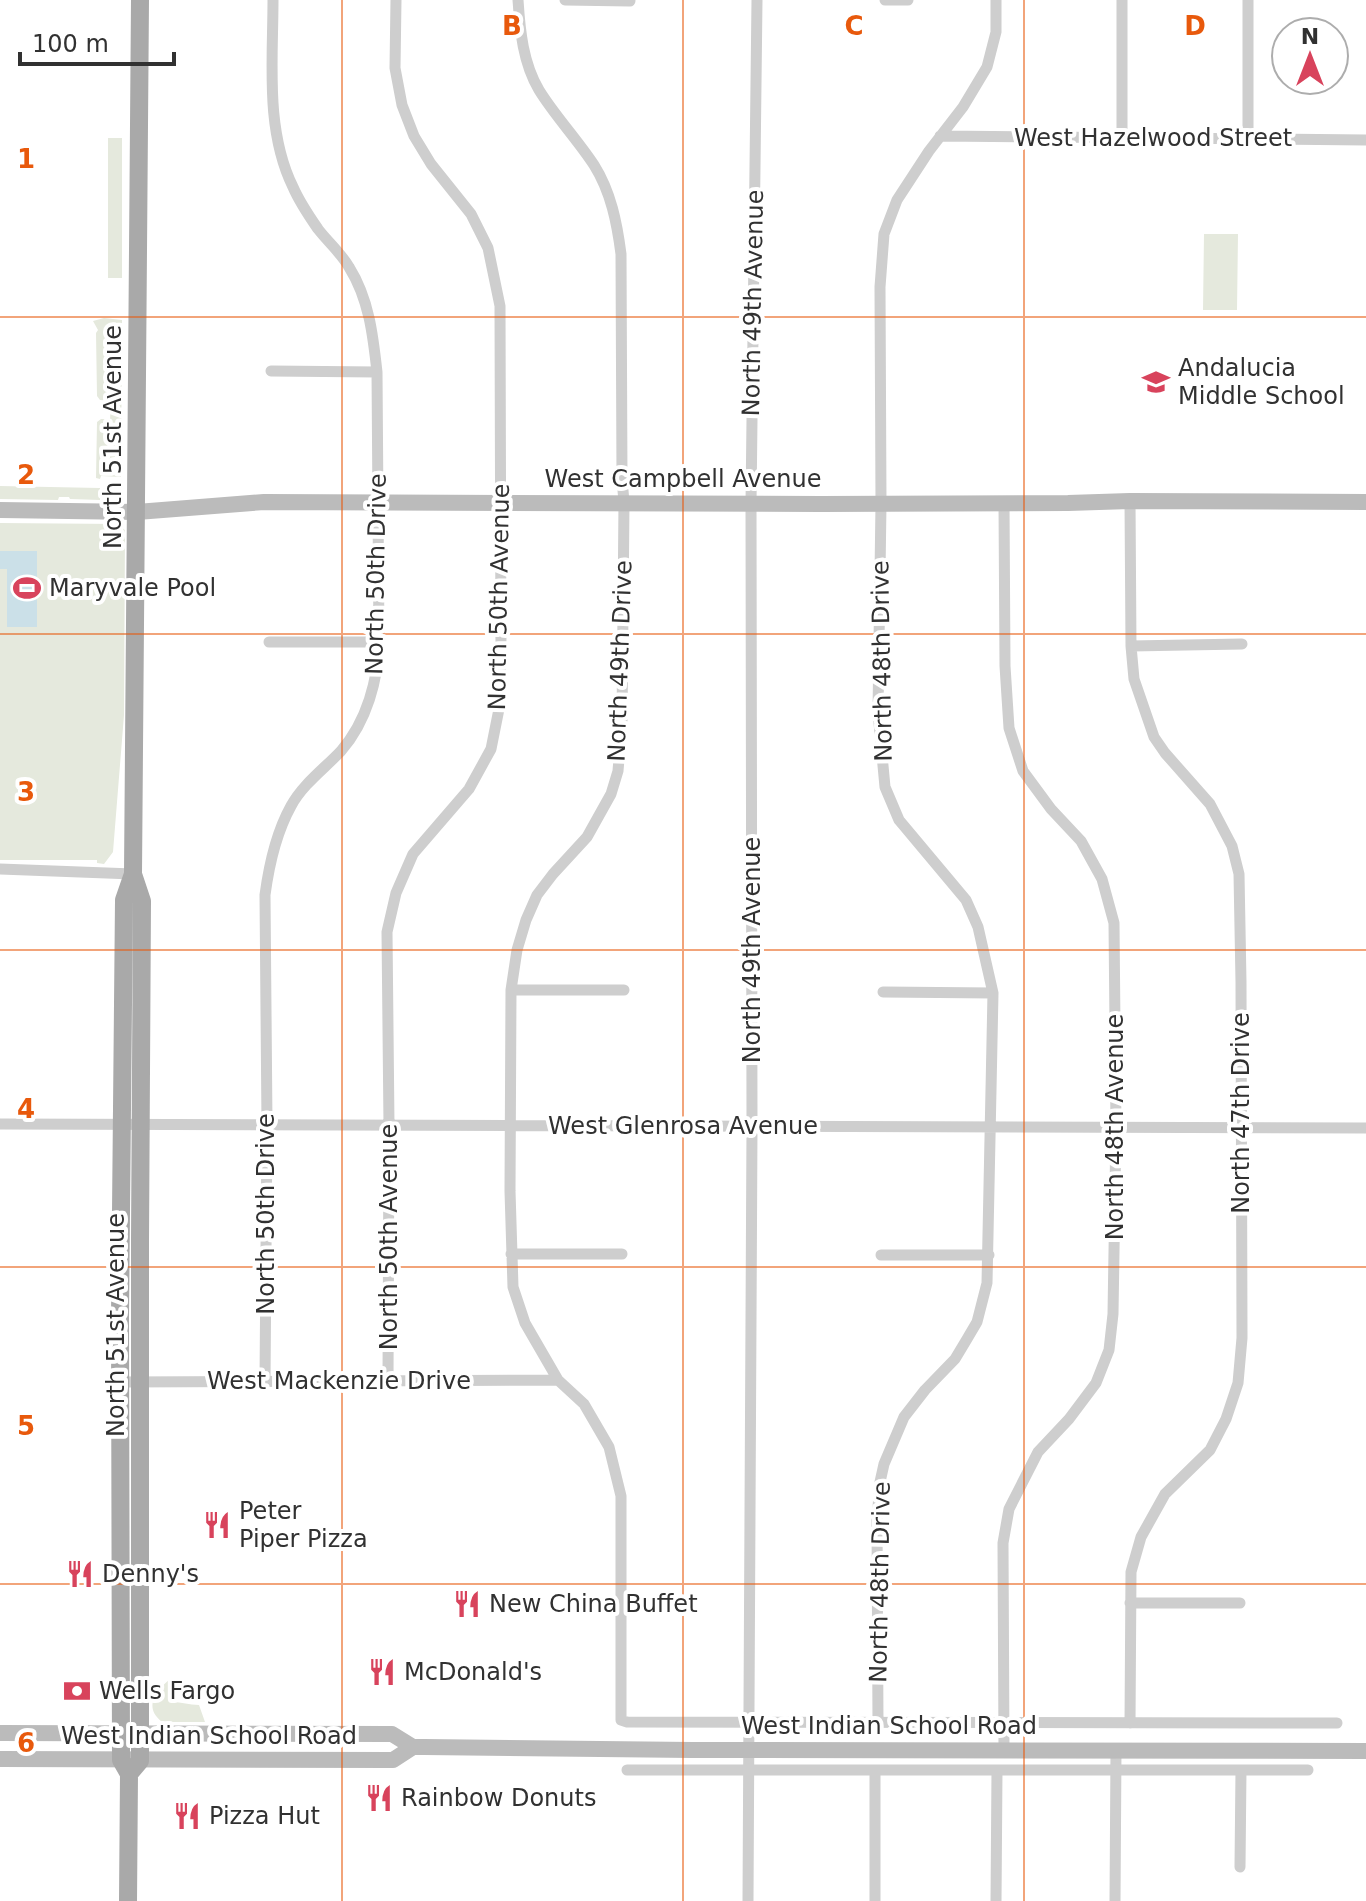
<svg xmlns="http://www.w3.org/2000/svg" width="1366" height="1901" font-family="'DejaVu Sans',sans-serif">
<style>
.green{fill:#e5e9dd}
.water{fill:#cbe0e8}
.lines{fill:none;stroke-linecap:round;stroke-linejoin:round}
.street{stroke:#cecece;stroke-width:11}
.secondary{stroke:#bbb;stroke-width:16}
.primary{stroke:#a9a9a9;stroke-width:18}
.grid{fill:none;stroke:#e8590c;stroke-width:2;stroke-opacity:0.55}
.labels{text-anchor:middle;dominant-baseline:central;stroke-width:8;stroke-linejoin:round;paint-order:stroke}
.street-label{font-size:24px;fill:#313131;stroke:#fff}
.poi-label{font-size:24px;fill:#313131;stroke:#fff;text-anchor:start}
.grid-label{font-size:26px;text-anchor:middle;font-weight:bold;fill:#e8590c;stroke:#fff;stroke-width:8;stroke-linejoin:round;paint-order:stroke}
</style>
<rect width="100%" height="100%" fill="#fff"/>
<path class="green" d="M 108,138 L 122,138 L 122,278 L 108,278 Z
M 1204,234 L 1238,234 L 1237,310 L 1203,310 Z
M 104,318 L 122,320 L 121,477 L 101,476 L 100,479 L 96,478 L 97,422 L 101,419 L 110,419 L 111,401 L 100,400 L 97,396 L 96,333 L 98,330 L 93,321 Z
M 0,486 L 100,488 L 100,500 L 70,499 L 69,497 L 59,497 L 58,500 L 0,499 Z
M 0,523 L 119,524 L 123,527 L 125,531 L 124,715 L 113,852 L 104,864 L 97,863 L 97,860 L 0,860 Z
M 172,1677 L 172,1702 C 182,1702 189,1705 199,1705 L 205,1722 L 162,1722 C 149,1711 152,1705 155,1690 L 158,1690 Z"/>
<path class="water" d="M 0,551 L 37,551 L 37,627 L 7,627 L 7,569 L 0,569 Z"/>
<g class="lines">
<path class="street" d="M 518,0 C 520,31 523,63 539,90 C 555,116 577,139 594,165 C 611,192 617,223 621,254 L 622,479 L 624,502 L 622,722 L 618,771 L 611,794 L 587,837 L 553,874 L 537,895 L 526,920 L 517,950 L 511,990 L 510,1191 L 513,1287 L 525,1323 L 558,1380 L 584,1404 L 609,1447 L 621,1496 L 621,1720 L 627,1722 L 1337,1723
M 565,0 L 630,1
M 885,0 L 908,0
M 1122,0 L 1122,137
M 1248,0 L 1248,138
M 940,136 L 1366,140
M 271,371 L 377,372
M 1130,501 L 1131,646 L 1134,679 L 1154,737 L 1165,753 L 1210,804 L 1232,846 L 1239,874 L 1241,982 L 1242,1338 L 1238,1383 L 1226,1419 L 1210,1450 L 1165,1494 L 1141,1537 L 1131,1572 L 1130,1723
M 269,642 L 379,642
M 1131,646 L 1242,644
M 0,869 L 133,874
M 511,990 L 624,990
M 883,992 L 993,993
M 0,1124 L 1366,1128
M 511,1254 L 622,1254
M 881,1255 L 989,1255
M 388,1381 L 389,1125 L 387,932 L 396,893 L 413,854 L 469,789 L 491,749 L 499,709 L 501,657 L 500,306 L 488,248 L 471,214 L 431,164 L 414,136 L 402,105 L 395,68 L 396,0
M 120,1382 L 558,1380
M 265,1382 L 267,1124 L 265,895 C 269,865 276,833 291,806 C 303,784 324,769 341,751 C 367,721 378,680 379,642 L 377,372 C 373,335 369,299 349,267 C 341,253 328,242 318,229 C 309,216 299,201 293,187 C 265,130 273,61 273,0
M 1130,1603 L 1240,1603
M 878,1723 L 877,1520 L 880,1482 L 884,1464 L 904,1417 L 925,1390 L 955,1359 L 967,1339 L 977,1322 L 987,1283 L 993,993 L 978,927 L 966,900 L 899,820 L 885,787 L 878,712 L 881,504 L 880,287 L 884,234 L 897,200 L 929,151 L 963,107 L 987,67 L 996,32 L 996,0
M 1004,1750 L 1003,1543 L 1009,1509 L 1038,1452 L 1069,1419 L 1096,1383 L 1109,1350 L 1113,1314 L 1116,1127 L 1114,923 L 1102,879 L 1081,841 L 1051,809 L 1023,771 L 1009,728 L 1005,666 L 1004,503
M 627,1770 L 1308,1770
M 875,1770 L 875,1901
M 1240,1867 L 1241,1770
M 748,1901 L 752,1126 L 751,503 L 757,0
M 996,1901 L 997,1770
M 1115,1901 L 1116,1750"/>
<path class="secondary" d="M 0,510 L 137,512 L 264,502 L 821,504 L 1068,503 L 1130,501 L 1366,502
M 0,1733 L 392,1734 L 413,1747 L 424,1747 L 692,1750 L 1366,1751
M 0,1759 L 393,1760 L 413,1747"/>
<path class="primary" d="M 129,1774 L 140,1761 L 140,1240 L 142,901 L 133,874
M 128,1901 L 129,1774 L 121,1760 L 120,1317 L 124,900 L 133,874 L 140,0"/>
</g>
<path class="grid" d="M 342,0 L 342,1901M 683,0 L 683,1901M 1024,0 L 1024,1901M 0,317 L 1366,317M 0,634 L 1366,634M 0,950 L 1366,950M 0,1267 L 1366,1267M 0,1584 L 1366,1584"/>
<defs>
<g id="school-bare" transform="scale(2.16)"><path d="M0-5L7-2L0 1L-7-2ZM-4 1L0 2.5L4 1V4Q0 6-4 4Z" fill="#d8435c" stroke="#fff" stroke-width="2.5" paint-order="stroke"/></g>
<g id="stadium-bare" transform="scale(2.16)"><path d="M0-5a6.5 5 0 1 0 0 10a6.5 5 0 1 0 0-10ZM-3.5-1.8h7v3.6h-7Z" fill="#d8435c" stroke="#fff" stroke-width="2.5" paint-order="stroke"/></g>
<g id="restaurant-bare" transform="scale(2.16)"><path d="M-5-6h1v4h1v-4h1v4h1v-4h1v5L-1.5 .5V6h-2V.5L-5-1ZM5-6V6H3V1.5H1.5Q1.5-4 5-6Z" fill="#d8435c" stroke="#fff" stroke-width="2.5" paint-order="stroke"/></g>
<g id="bank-bare" transform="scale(2.16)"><path d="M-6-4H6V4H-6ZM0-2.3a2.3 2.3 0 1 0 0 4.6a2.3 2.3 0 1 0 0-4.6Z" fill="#d8435c" stroke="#fff" stroke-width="2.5" paint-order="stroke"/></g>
</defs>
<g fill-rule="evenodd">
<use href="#school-bare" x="1156" y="382"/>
<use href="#stadium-bare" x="27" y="588"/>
<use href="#restaurant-bare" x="217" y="1525"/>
<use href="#restaurant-bare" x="80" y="1574"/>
<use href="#restaurant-bare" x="467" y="1604"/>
<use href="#restaurant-bare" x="382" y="1672"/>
<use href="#bank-bare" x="77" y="1691"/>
<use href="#restaurant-bare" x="379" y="1798"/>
<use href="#restaurant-bare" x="187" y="1816"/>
</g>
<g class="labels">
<g class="street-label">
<text x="1153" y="138">West Hazelwood Street</text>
<text transform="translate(753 303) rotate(-89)">North 49th Avenue</text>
<text transform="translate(113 437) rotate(-90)">North 51st Avenue</text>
<text x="683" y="479">West Campbell Avenue</text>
<text transform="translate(376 574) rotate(-89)">North 50th Drive</text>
<text transform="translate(499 597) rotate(-89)">North 50th Avenue</text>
<text transform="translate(620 661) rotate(-88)">North 49th Drive</text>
<text transform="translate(882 661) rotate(-91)">North 48th Drive</text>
<text transform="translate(752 950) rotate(-90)">North 49th Avenue</text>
<text transform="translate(1241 1113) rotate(-90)">North 47th Drive</text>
<text x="683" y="1126">West Glenrosa Avenue</text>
<text transform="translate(1115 1127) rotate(-90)">North 48th Avenue</text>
<text transform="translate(266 1214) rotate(-90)">North 50th Drive</text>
<text transform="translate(389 1237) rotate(-90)">North 50th Avenue</text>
<text transform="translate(116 1325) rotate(-90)">North 51st Avenue</text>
<text x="339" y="1381">West Mackenzie Drive</text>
<text transform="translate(880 1582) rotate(-89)">North 48th Drive</text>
<text x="889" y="1726">West Indian School Road</text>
<text x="209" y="1736">West Indian School Road</text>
</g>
<g class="poi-label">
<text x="1178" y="368">Andalucia<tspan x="1178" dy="28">Middle School</tspan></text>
<text x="49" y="588">Maryvale Pool</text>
<text x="239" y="1511">Peter<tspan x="239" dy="28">Piper Pizza</tspan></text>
<text x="102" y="1574">Denny's</text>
<text x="489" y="1604">New China Buffet</text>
<text x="404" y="1672">McDonald's</text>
<text x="99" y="1691">Wells Fargo</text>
<text x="401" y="1798">Rainbow Donuts</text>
<text x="209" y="1816">Pizza Hut</text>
</g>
</g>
<g class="grid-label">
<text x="512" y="35">B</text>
<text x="854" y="35">C</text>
<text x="1195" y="35">D</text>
<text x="26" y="168">1</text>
<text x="26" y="484">2</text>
<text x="26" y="801">3</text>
<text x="26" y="1118">4</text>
<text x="26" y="1435">5</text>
<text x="26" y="1752">6</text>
</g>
<g transform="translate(1310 56)"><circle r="38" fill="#ffffff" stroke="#adadad" stroke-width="2"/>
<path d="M0-6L14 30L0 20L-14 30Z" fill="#d8435c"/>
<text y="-12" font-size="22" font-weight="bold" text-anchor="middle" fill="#313131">N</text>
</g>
<path d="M20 52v12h154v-12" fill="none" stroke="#313131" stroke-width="4"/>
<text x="32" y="52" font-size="24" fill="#313131" stroke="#ffffff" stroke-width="6" paint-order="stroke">100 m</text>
</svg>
